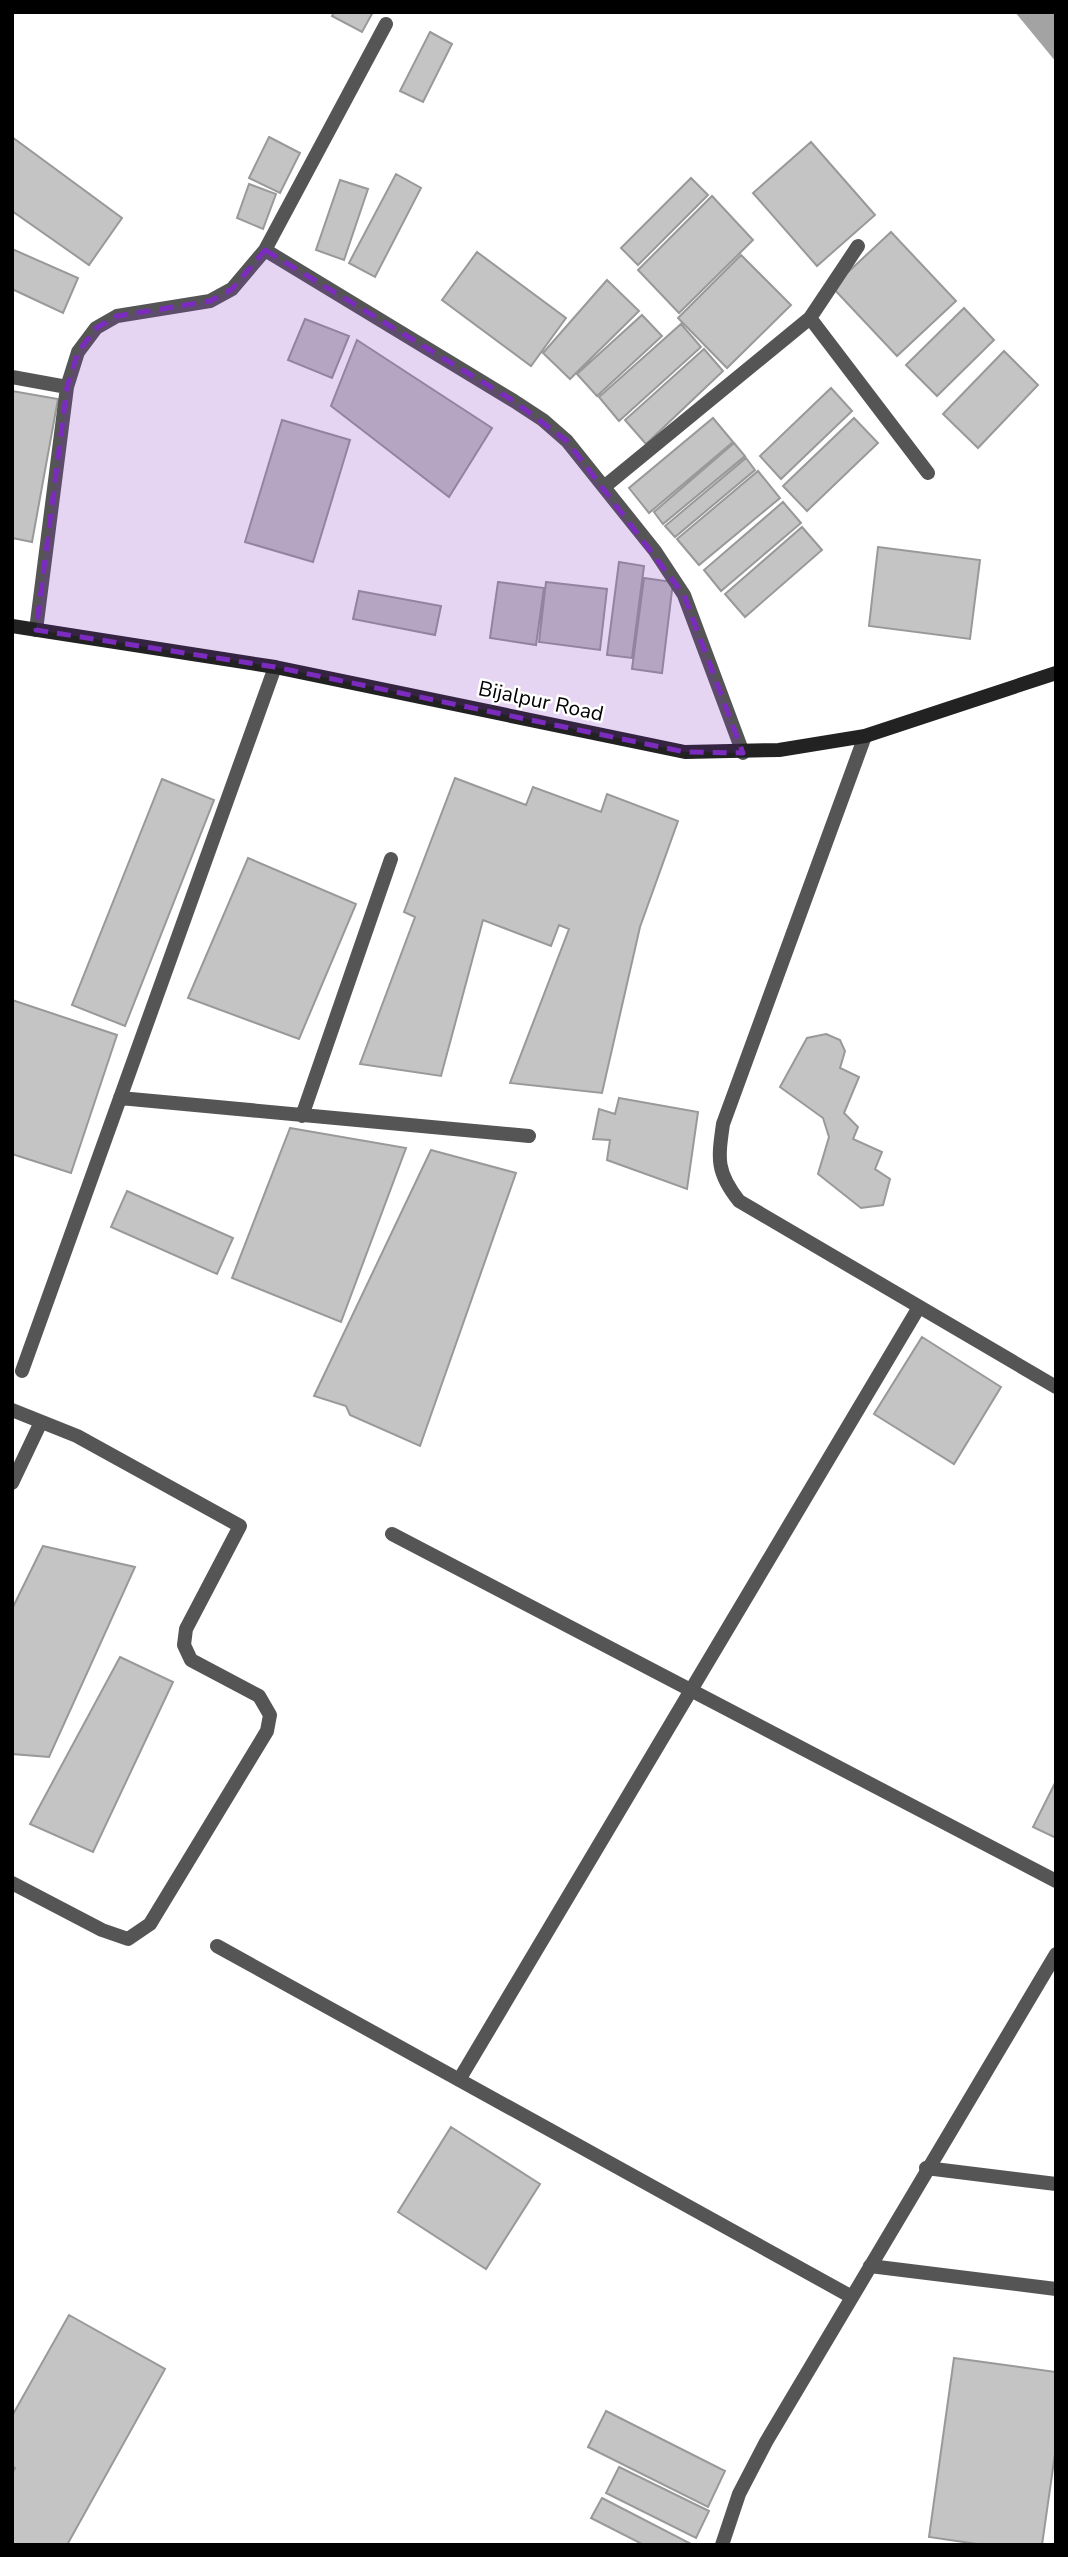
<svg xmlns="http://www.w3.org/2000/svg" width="1068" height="2557" font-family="'Nunito Sans',sans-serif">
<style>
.water{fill:#a3a3a3}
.building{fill:#c4c4c4;stroke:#999;stroke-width:2}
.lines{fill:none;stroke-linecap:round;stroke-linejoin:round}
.service{stroke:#555;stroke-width:14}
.minor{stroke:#555;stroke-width:14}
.secondary{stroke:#222;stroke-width:14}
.marked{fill:#7b2cbf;fill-opacity:0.2;stroke:#7b2cbf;stroke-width:5;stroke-dasharray:14 9;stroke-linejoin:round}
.labels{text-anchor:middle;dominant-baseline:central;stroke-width:5;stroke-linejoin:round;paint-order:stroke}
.street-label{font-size:21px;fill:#000;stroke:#fff}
</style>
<rect width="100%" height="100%" fill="#fff"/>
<path class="water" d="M 1015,12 L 1056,12 L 1056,62 Z"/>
<path class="building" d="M 334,12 L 373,12 L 362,32 L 332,16 Z
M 430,32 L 452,44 L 423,102 L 400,91 Z
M 12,137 L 122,218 L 89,265 L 12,211 Z
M 269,137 L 300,153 L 280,193 L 249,178 Z
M 811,142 L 875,215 L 817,266 L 753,193 Z
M 396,174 L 421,188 L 375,277 L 349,263 Z
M 691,178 L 708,195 L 638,265 L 621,248 Z
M 340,180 L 368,189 L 344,260 L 316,250 Z
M 249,184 L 276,194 L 263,229 L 237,218 Z
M 712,196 L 753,240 L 679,313 L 638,270 Z
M 891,232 L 956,301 L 897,356 L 832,287 Z
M 12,249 L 78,278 L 63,313 L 12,289 Z
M 477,252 L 566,318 L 531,366 L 442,300 Z
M 741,255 L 791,305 L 727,368 L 678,318 Z
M 607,280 L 639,311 L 570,379 L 543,353 Z
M 964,308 L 994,340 L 937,396 L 906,365 Z
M 642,315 L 662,336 L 597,396 L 577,374 Z
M 305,319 L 349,336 L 332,378 L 288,360 Z
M 681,324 L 701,347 L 619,421 L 599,397 Z
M 357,340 L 492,428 L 449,497 L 331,406 Z
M 704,349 L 723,371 L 646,444 L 625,420 Z
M 1004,351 L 1038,385 L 978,448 L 943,414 Z
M 831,388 L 852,411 L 781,479 L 760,456 Z
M 12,391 L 58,399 L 32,542 L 12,538 Z
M 713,418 L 733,442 L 649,513 L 629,488 Z
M 854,418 L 878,443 L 807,511 L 783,486 Z
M 282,420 L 350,440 L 313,562 L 245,542 Z
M 734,443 L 745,456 L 663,524 L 654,512 Z
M 746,458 L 755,470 L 675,537 L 665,526 Z
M 758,471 L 780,498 L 699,565 L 677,539 Z
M 783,502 L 801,523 L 721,591 L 704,570 Z
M 802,527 L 822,550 L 745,617 L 725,594 Z
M 878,547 L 980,560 L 970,639 L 869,626 Z
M 619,562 L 644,566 L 632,658 L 607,655 Z
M 644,578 L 673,582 L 662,673 L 632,669 Z
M 498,582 L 544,588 L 536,645 L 490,638 Z
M 546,582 L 607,589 L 600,650 L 539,642 Z
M 359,591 L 441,606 L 435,635 L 353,619 Z
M 455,778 L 526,805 L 533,787 L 601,812 L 607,794 L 678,821 L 640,927 L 602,1093 L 510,1083 L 569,929 L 559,925 L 551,946 L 483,920 L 441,1076 L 360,1064 L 415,917 L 404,912 Z
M 162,779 L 214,800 L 125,1026 L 72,1005 Z
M 248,858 L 356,904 L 299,1039 L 188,998 Z
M 12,1000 L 117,1035 L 71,1173 L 12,1154 Z
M 826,1034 L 840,1040 L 845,1051 L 840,1068 L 859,1077 L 844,1113 L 858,1127 L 853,1139 L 882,1152 L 875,1169 L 890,1179 L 883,1205 L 861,1208 L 818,1174 L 829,1137 L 823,1118 L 780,1087 L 807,1038 Z
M 619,1098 L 698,1112 L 687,1189 L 607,1160 L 610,1140 L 593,1139 L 599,1109 L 615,1114 Z
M 290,1128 L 406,1148 L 341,1322 L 232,1278 Z
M 431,1150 L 516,1173 L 420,1446 L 350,1415 L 346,1406 L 314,1396 Z
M 127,1191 L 233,1238 L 217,1274 L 111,1227 Z
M 922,1337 L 1001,1387 L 954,1464 L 874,1414 Z
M 43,1546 L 135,1567 L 49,1757 L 12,1754 L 12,1609 Z
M 120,1657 L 173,1682 L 93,1852 L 30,1824 Z
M 1056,1781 L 1056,1838 L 1033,1827 Z
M 451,2127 L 540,2184 L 486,2269 L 398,2212 Z
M 69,2315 L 165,2369 L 67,2545 L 12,2545 L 12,2473 L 15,2468 L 12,2466 L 12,2416 Z
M 954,2358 L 1056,2372 L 1056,2447 L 1042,2545 L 984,2545 L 929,2537 Z
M 606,2411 L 725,2471 L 708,2507 L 588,2447 Z
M 619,2467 L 709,2511 L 696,2538 L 606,2493 Z
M 602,2498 L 693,2545 L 644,2545 L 591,2518 Z"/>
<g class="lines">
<path class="service" d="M 926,2168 L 1056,2184
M 870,2266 L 1056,2289"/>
<path class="minor" d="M 265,250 L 514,401 L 543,420 L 567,441 L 655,551 L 684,595 L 743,753
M 810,318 L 928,473
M 12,377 L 67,387
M 604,487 L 810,318 L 858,246
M 36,630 L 67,387 L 78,352 L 96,328 L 117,316 L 210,301 L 232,289 L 265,250 L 386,24
M 865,736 L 723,1124 C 718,1159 716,1172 739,1201 L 1056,1387
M 120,1098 L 529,1136
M 302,1116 L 391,859
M 22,1371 L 275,667
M 12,1410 L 77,1436 L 240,1526 L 186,1629 L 184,1645 L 191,1660 L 259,1696 L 270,1715 L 267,1731 L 150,1924 L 128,1939 L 102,1930 L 12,1883
M 12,1483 L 41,1422
M 392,1534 L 1056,1881
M 217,1946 L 852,2297
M 459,2080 L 919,1307
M 722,2545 L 739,2494 L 766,2442 L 1056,1954"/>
<path class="secondary" d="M 12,626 L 275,667 L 685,752 L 779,750 L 865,736 L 1056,673"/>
</g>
<path class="marked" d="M 265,250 L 514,401 L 567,441 L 684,595 L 743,753 L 685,752 L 275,667 L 36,630 L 67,387 L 78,352 L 96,328 L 117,316 L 210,301 L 232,289 Z"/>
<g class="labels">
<g class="street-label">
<text transform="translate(541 701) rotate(12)">Bijalpur Road</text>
</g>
</g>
<rect width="1068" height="2557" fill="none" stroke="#000000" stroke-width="28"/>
</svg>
